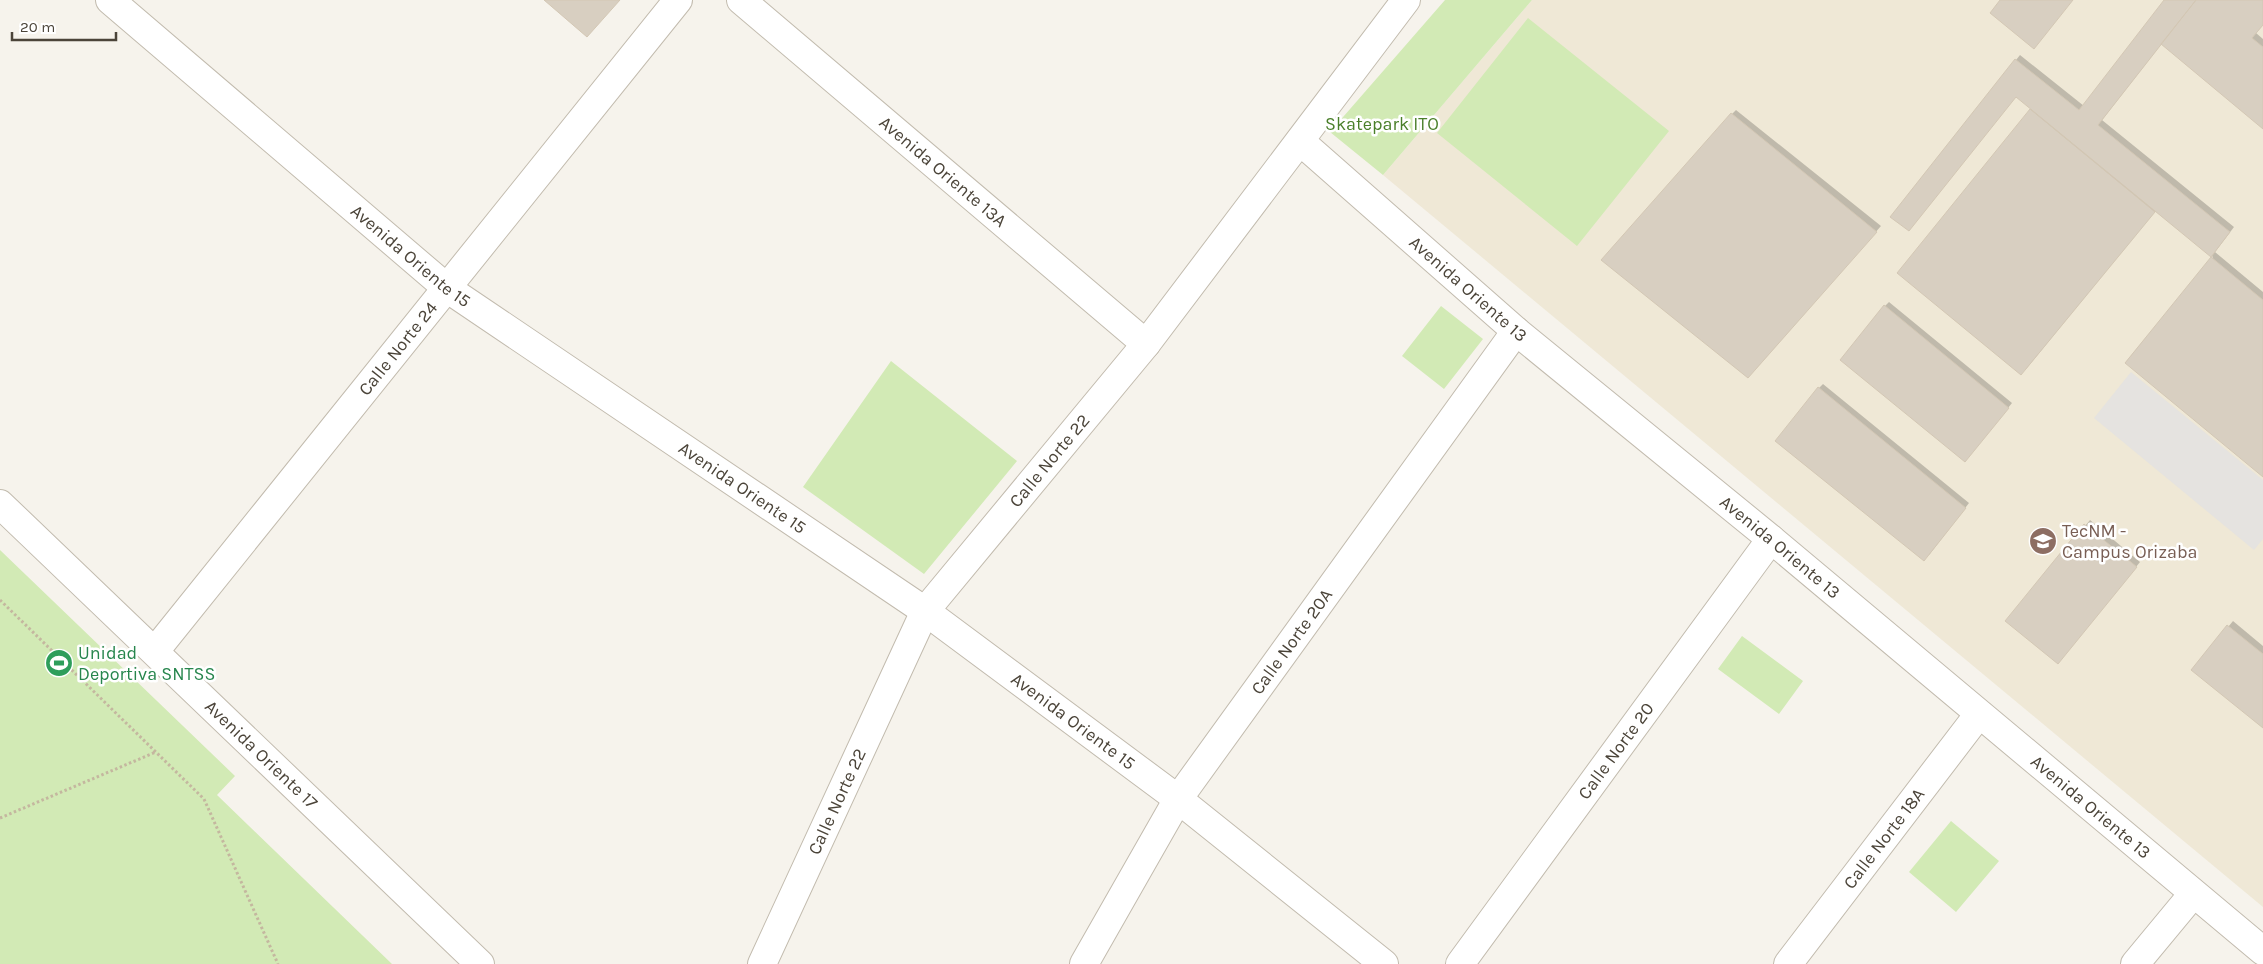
<svg xmlns="http://www.w3.org/2000/svg" width="2263" height="964" font-family="Karla,sans-serif">
<style>
.education{fill:#efe8d6}
.green{fill:#d2eab5}
.parking{fill:#e5e3e0}
.shadow{fill:#0003}
.building{fill:#d8cfc1;stroke:#d3c7b4}
.lines{fill:none;stroke-linecap:round;stroke-linejoin:round}
.minor-casing{stroke:#c2bbae;stroke-width:30}
.path{stroke:#c4b79f;stroke-width:3;stroke-dasharray:2.5 2.5;stroke-linecap:butt}
.minor{stroke:#fff;stroke-width:28}
.labels{text-anchor:middle;dominant-baseline:central;stroke-width:5;stroke-linejoin:round;paint-order:stroke}
.park-label{font-size:18px;fill:#4a7f2a;stroke:#fff}
.street-label{font-size:18px;fill:#4b4439;stroke:#fff}
.education-label{font-size:18px;fill:#785e54;stroke:#fff;text-anchor:start}
.leisure-label{font-size:18px;fill:#27864d;stroke:#fff;text-anchor:start}
</style>
<rect width="100%" height="100%" fill="#f6f3ec"/>
<path class="education" d="M 1532,0 L 2263,0 L 2263,907 L 1383,175 Z"/>
<path class="green" d="M 1445,0 L 1532,0 L 1383,175 L 1330,132 Z
M 1528,18 L 1669,131 L 1577,246 L 1437,133 Z
M 1441,306 L 1483,339 L 1444,389 L 1402,356 Z
M 891,361 L 1017,461 L 924,574 L 803,487 Z
M 0,550 L 235,776 L 217,795 L 392,964 L 0,964 Z
M 1742,636 L 1803,681 L 1779,714 L 1718,669 Z
M 1951,821 L 1999,861 L 1956,912 L 1909,872 Z"/>
<path class="parking" d="M 2131,372 L 2263,480 L 2263,539 L 2254,550 L 2094,418 Z"/>
<path class="shadow" d="M 2165,0 L 2263,0 L 2263,24 L 2256,33 L 2263,39 L 2263,127 L 2162,43 L 2102,120 L 2234,227 L 2215,252 L 2263,292 L 2263,475 L 2126,362 L 2213,257 L 2156,210 L 2026,369 L 1899,272 L 2032,108 L 2016,60 L 2020,55 L 2084,106 Z
M 1736,110 L 1881,226 L 1753,372 L 1732,114 Z
M 1889,302 L 2012,403 L 1969,456 L 1885,306 Z
M 1823,384 L 1969,503 L 1929,555 L 1819,388 Z
M 2090,520 L 2140,562 L 2062,658 L 2007,620 Z
M 2233,621 L 2263,646 L 2263,726 L 2193,670 Z"/>
<path class="building" d="M 544,0 L 620,0 L 587,37 Z
M 2000,0 L 2073,0 L 2034,49 L 1990,13 Z
M 2164,0 L 2196,0 L 2098,125 L 2230,232 L 2211,257 L 2016,97 L 1909,231 L 1890,217 L 2015,59 L 2079,110 Z
M 2196,0 L 2263,0 L 2263,25 L 2252,38 L 2263,47 L 2263,129 L 2161,44 Z
M 2030,109 L 2155,212 L 2021,375 L 1897,273 Z
M 1731,113 L 1877,232 L 1748,378 L 1601,260 Z
M 2211,257 L 2263,300 L 2263,477 L 2125,363 Z
M 1884,305 L 2009,408 L 1965,462 L 1840,360 Z
M 1818,387 L 1966,508 L 1924,561 L 1775,441 Z
M 2084,524 L 2137,567 L 2058,664 L 2005,621 Z
M 2227,625 L 2263,654 L 2263,728 L 2191,670 Z"/>
<g class="lines">
<g class="minor-casing">
<g id="minor">
<path id="s1" d="M 110,0 L 448,289 L 925,611 L 1178,799 L 1384,964"/>
<path id="s2" d="M 741,0 L 1146,344"/>
<path id="s3" d="M 1300,141 L 1516,331 L 1771,539 L 2263,951"/>
<path id="s4" d="M 0,504 L 480,964"/>
<path id="s5" d="M 155,651 L 678,0"/>
<path id="s6" d="M 762,964 L 925,611 L 1146,344 L 1406,0"/>
<path id="s7" d="M 1084,964 L 1178,799 L 1516,331"/>
<path id="s8" d="M 1460,964 L 1771,539"/>
<path id="s9" d="M 1788,964 L 1979,714"/>
<path d="M 2135,964 L 2193,894"/>
</g>
</g>
<path class="path" d="M 0,600 L 204,799 L 278,964
M 0,818 L 156,752"/>
<use href="#minor" class="minor"/>
</g>
<defs>
<g id="university-disc" transform="scale(1.4375)"><circle r="9.5" fill="#8d6e63" stroke="#fff"/><path d="M0-5L7-2L0 1L-7-2ZM-4 1L0 2.5L4 1V4Q0 6-4 4Z" fill="#fff"/></g>
<g id="stadium-disc" transform="scale(1.4375)"><circle r="9.5" fill="#2e9e5b" stroke="#fff"/><path d="M0-5a6.5 5 0 1 0 0 10a6.5 5 0 1 0 0-10ZM-3.5-1.8h7v3.6h-7Z" fill="#fff"/></g>
</defs>
<g fill-rule="evenodd">
<use href="#university-disc" x="2043" y="541"/>
<use href="#stadium-disc" x="59" y="663"/>
</g>
<g class="labels">
<g class="park-label">
<text x="1382" y="124">Skatepark ITO</text>
</g>
<g class="street-label">
<text stroke="none"><textPath href="#s2" startOffset="265">Avenida Oriente 13A</textPath></text>
<text stroke="none"><textPath href="#s1" startOffset="395">Avenida Oriente 15</textPath></text>
<text stroke="none"><textPath href="#s3" startOffset="224">Avenida Oriente 13</textPath></text>
<text stroke="none"><textPath href="#s5" startOffset="388">Calle Norte 24</textPath></text>
<text stroke="none"><textPath href="#s6" startOffset="584">Calle Norte 22</textPath></text>
<text stroke="none"><textPath href="#s1" startOffset="800">Avenida Oriente 15</textPath></text>
<text stroke="none"><textPath href="#s3" startOffset="629">Avenida Oriente 13</textPath></text>
<text stroke="none"><textPath href="#s7" startOffset="384">Calle Norte 20A</textPath></text>
<text stroke="none"><textPath href="#s1" startOffset="1205">Avenida Oriente 15</textPath></text>
<text stroke="none"><textPath href="#s8" startOffset="264">Calle Norte 20</textPath></text>
<text stroke="none"><textPath href="#s4" startOffset="362">Avenida Oriente 17</textPath></text>
<text stroke="none"><textPath href="#s6" startOffset="179">Calle Norte 22</textPath></text>
<text stroke="none"><textPath href="#s3" startOffset="1034">Avenida Oriente 13</textPath></text>
<text stroke="none"><textPath href="#s9" startOffset="158">Calle Norte 18A</textPath></text>
</g>
<g class="education-label">
<text x="2062" y="531">TecNM -<tspan x="2062" dy="21">Campus Orizaba</tspan></text>
</g>
<g class="leisure-label">
<text x="78" y="653">Unidad<tspan x="78" dy="21">Deportiva SNTSS</tspan></text>
</g>
</g>
<path d="M12 32v8h104v-8" fill="none" stroke="#4b4439" stroke-width="2.5"/>
<text x="20" y="32" font-size="15" fill="#4b4439" stroke="#ffffff" stroke-width="4" paint-order="stroke">20 m</text>
</svg>
